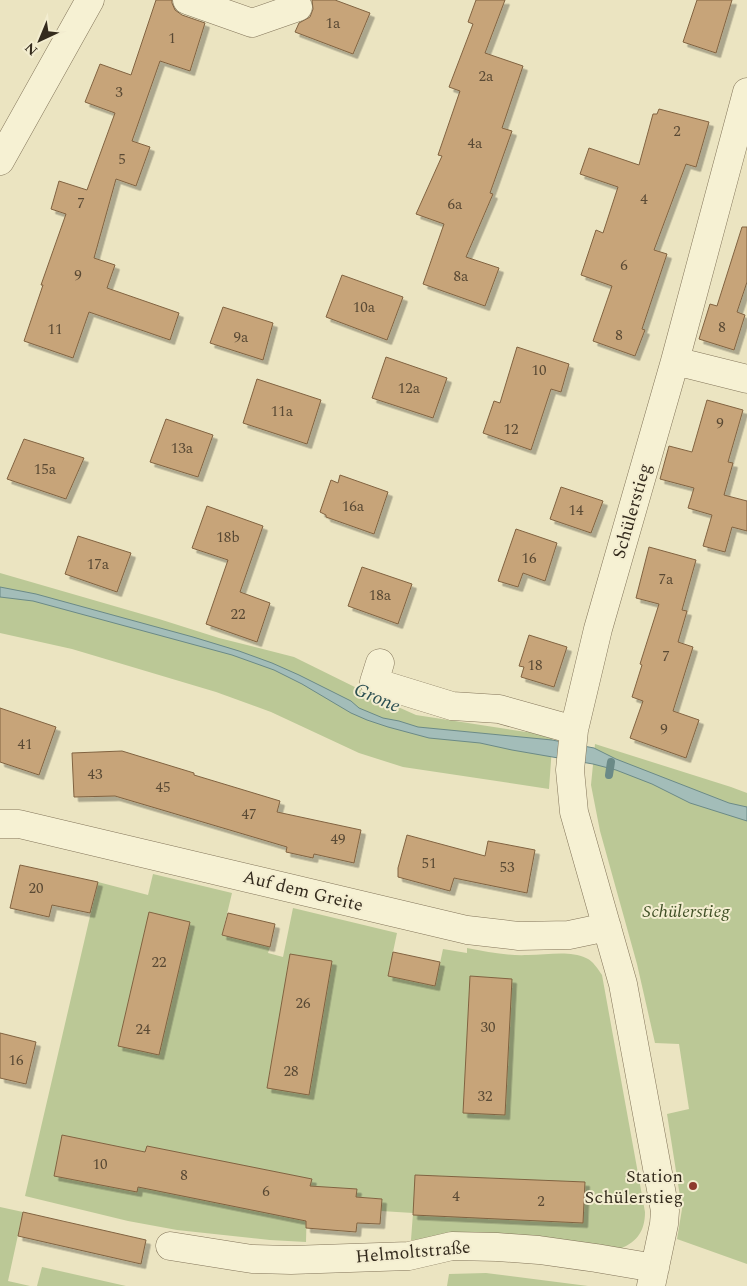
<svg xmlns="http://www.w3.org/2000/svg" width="747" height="1286" font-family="Spectral,serif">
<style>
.green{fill:#bbc896}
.water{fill:#a3bdb9;stroke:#6b8a87}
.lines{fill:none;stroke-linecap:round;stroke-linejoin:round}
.stream{stroke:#6b8a87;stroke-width:8}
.building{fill:#c7a479;stroke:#816341;filter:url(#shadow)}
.minor-casing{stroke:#83755a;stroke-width:29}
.minor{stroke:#f6f1d3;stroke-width:28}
.poi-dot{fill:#8e3a2e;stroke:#f3edd0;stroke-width:2}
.labels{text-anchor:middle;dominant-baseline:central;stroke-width:4;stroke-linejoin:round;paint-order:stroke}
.number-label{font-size:15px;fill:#594934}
.street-label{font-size:18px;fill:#342b1d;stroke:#f3edd0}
.park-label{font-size:18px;font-style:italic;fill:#3f4f25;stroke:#f3edd0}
.poi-label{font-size:18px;fill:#342b1d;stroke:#f3edd0;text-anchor:end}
.water-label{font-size:19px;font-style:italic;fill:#2d5052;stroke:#f3edd0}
</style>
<defs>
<filter id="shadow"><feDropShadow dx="4.5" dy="4.5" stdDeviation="0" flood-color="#0004"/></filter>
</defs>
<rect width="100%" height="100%" fill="#ebe4c1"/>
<path class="green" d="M 0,573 L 159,619 L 219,638 L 294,657 L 371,695 L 416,715 L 526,732 L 526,727 L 553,733 L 549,789 L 403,767 L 359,753 L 271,712 L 216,692 L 72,649 L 0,633 Z
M 595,744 L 731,787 L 747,793 L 747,1264 L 677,1239 L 682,1209 L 667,1114 L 689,1109 L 679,1044 L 655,1043 L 637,964 L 600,831 L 591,785 Z
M 153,874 L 232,893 L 222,935 L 270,947 L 268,953 L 283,957 L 293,908 L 397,933 L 388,976 L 435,986 L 443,949 L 467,953 L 467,948 C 487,952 508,956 528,955 C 547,955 569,950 586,958 C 593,961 598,969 602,975 L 645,1212 C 645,1232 636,1244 616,1250 L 488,1238 L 411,1240 L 413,1213 L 381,1211 L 382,1199 L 357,1197 L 307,1202 L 306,1242 L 270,1240 L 177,1230 L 128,1221 L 25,1196 L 98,882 L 148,895 Z
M 0,1207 L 23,1212 L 8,1281 L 30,1286 L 0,1286 Z
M 42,1267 L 126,1286 L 37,1286 Z
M 486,1273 L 588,1286 L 447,1286 L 449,1274 Z"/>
<path class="water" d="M 0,587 L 36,594 L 193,637 L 239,651 L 272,663 L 299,675 L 351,701 L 359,708 L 383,718 L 399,721 L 418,727 L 552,740 L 594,748 L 616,759 L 729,803 L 747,807 L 747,821 L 690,803 L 652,784 L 616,770 L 593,764 L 512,750 L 480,743 L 429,738 L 388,727 L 367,720 L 351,713 L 302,684 L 274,670 L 232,655 L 33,601 L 0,597 Z"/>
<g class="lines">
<path class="stream" d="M 609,775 L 611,762"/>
</g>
<path class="building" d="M 156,0 L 172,0 L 172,3 L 175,10 L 182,15 L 205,23 L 190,71 L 160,61 L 132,141 L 150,147 L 136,186 L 116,179 L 94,258 L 115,265 L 107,288 L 179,313 L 170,340 L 89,312 L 73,358 L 24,341 L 43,285 L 41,285 L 66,214 L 51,209 L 59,181 L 87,190 L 115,113 L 85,102 L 100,64 L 131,75 Z
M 312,0 L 335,0 L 370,13 L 353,54 L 295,32 L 299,23 L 310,17 L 313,9 Z
M 476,0 L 505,0 L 485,53 L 523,66 L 502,128 L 512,131 L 490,193 L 493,194 L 466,257 L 499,268 L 485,306 L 423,284 L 444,224 L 416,214 L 442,156 L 438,155 L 460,91 L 449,87 L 473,24 L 468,22 Z
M 697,0 L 732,0 L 716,53 L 683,42 Z
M 659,109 L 709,122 L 696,167 L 686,164 L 654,250 L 667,254 L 642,329 L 645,330 L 635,356 L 593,341 L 612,286 L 581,275 L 596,230 L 603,233 L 618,187 L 580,174 L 589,148 L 639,165 L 653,114 L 657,114 Z
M 742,227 L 747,227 L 747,282 L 737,312 L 745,315 L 734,350 L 699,339 L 710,304 L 717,306 Z
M 342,275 L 403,297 L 387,340 L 326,317 Z
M 223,307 L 273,323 L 263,360 L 210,343 Z
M 517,347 L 569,364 L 561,392 L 551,389 L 531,450 L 483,433 L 494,401 L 500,403 Z
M 386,357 L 447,378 L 433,418 L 372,398 Z
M 257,379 L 321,400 L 307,444 L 243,423 Z
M 707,400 L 743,410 L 728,462 L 733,463 L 724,495 L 747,501 L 747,531 L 732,527 L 725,552 L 703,546 L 712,515 L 688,508 L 694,488 L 660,479 L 669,446 L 692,452 Z
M 166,419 L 213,435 L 198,477 L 150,462 Z
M 24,439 L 84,458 L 66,499 L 7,479 Z
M 340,475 L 388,492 L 374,534 L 326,517 L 326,515 L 320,512 L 331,480 L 338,483 Z
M 561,487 L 603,501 L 591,533 L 550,519 Z
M 207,506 L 263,526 L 240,592 L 270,603 L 257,642 L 206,624 L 228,560 L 192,548 Z
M 516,529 L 557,543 L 545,581 L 523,573 L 518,587 L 498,581 Z
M 78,536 L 131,553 L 117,592 L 65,574 Z
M 649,547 L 696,560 L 682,610 L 687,611 L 678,642 L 693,647 L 673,711 L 699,720 L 686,758 L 630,738 L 643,701 L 632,697 L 642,665 L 640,664 L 659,604 L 636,598 Z
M 362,567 L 412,584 L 398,624 L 348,606 Z
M 529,635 L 567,647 L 554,687 L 521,677 L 524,667 L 519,666 Z
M 0,708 L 56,727 L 39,775 L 0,762 Z
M 122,751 L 194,773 L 194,775 L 280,801 L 277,812 L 361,830 L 354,863 L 314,854 L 313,858 L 286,852 L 287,847 L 115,796 L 74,797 L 72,753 Z
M 407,835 L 485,856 L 488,841 L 535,850 L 527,893 L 454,878 L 450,891 L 398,877 L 398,868 Z
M 20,865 L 98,882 L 90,913 L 52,905 L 49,917 L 10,908 Z
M 149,912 L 190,922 L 159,1055 L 118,1046 Z
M 228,913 L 275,924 L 270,947 L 222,935 Z
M 393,952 L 440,962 L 435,986 L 388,976 Z
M 290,954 L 332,961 L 309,1095 L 267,1088 Z
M 470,976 L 512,979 L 505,1115 L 463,1113 Z
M 0,1033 L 36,1042 L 26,1084 L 0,1078 Z
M 62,1135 L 145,1152 L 147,1146 L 312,1179 L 310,1186 L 357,1189 L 356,1197 L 382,1199 L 380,1224 L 357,1223 L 356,1232 L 306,1228 L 306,1221 L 138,1187 L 137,1192 L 54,1176 Z
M 415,1175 L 585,1182 L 583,1223 L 413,1215 Z
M 23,1212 L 146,1240 L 141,1264 L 18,1236 Z"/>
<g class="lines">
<g class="minor-casing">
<path id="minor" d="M 187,0 L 252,23 L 298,7
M 0,161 L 90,0
M 675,361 L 747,379
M 380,663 L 374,682 L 452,706 L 499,709 L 574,730
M 0,824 L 19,824 L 467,930 L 519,936 L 569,935 L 607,927
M 170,1246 L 252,1259 L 291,1260 L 409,1256 L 452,1246 L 497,1247 L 539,1250 L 596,1258 L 655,1268
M 651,1286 L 664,1224 L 665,1211 L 623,984 L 574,812 L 570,770 L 574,730 L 598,629 L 675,361 L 747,92"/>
</g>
<use href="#minor" class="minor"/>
</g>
<circle class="poi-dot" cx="693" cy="1186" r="5"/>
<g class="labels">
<g class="number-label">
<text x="333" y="23">1a</text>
<text x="172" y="38">1</text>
<text x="486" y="76">2a</text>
<text x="119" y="92">3</text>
<text x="677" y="131">2</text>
<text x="475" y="143">4a</text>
<text x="122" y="159">5</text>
<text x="644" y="199">4</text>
<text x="81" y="203">7</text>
<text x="455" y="204">6a</text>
<text x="624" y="265">6</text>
<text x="78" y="275">9</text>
<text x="461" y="276">8a</text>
<text x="364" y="307">10a</text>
<text x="722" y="327">8</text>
<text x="55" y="329">11</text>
<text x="619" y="335">8</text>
<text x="241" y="337">9a</text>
<text x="539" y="370">10</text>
<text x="409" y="388">12a</text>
<text x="282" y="411">11a</text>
<text x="720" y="423">9</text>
<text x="511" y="429">12</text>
<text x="182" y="448">13a</text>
<text x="45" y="469">15a</text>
<text x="353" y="506">16a</text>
<text x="576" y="510">14</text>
<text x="228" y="537">18b</text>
<text x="529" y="558">16</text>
<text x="98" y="564">17a</text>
<text x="666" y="579">7a</text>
<text x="380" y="595">18a</text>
<text x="238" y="614">22</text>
<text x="666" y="656">7</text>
<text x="535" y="665">18</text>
<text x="664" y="729">9</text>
<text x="25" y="744">41</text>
<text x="95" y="774">43</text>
<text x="163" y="787">45</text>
<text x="249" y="814">47</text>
<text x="338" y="839">49</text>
<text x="429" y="863">51</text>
<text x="507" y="867">53</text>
<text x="36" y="888">20</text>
<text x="159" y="962">22</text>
<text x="303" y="1003">26</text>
<text x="488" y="1027">30</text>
<text x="143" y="1029">24</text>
<text x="16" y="1060">16</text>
<text x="291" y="1071">28</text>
<text x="485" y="1096">32</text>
<text x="100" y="1164">10</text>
<text x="184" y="1175">8</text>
<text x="266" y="1191">6</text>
<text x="456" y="1196">4</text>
<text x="541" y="1201">2</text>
</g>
<g class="street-label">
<text transform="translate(632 511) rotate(-74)">Schülerstieg</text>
<text transform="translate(303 891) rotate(14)">Auf dem Greite</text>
<text transform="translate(413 1252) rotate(-5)">Helmoltstraße</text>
</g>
<g class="park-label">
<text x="686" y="911">Schülerstieg</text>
</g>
<g class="poi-label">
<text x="683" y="1176">Station<tspan x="683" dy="21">Schülerstieg</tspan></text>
</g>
<g class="water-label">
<text transform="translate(377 698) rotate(23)">Grone</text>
</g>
</g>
<g transform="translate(40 40) rotate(224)" stroke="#f3edd0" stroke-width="4" paint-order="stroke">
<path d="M0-4L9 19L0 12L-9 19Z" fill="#342b1d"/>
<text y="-8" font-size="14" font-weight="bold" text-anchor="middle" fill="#342b1d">N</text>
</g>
</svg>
